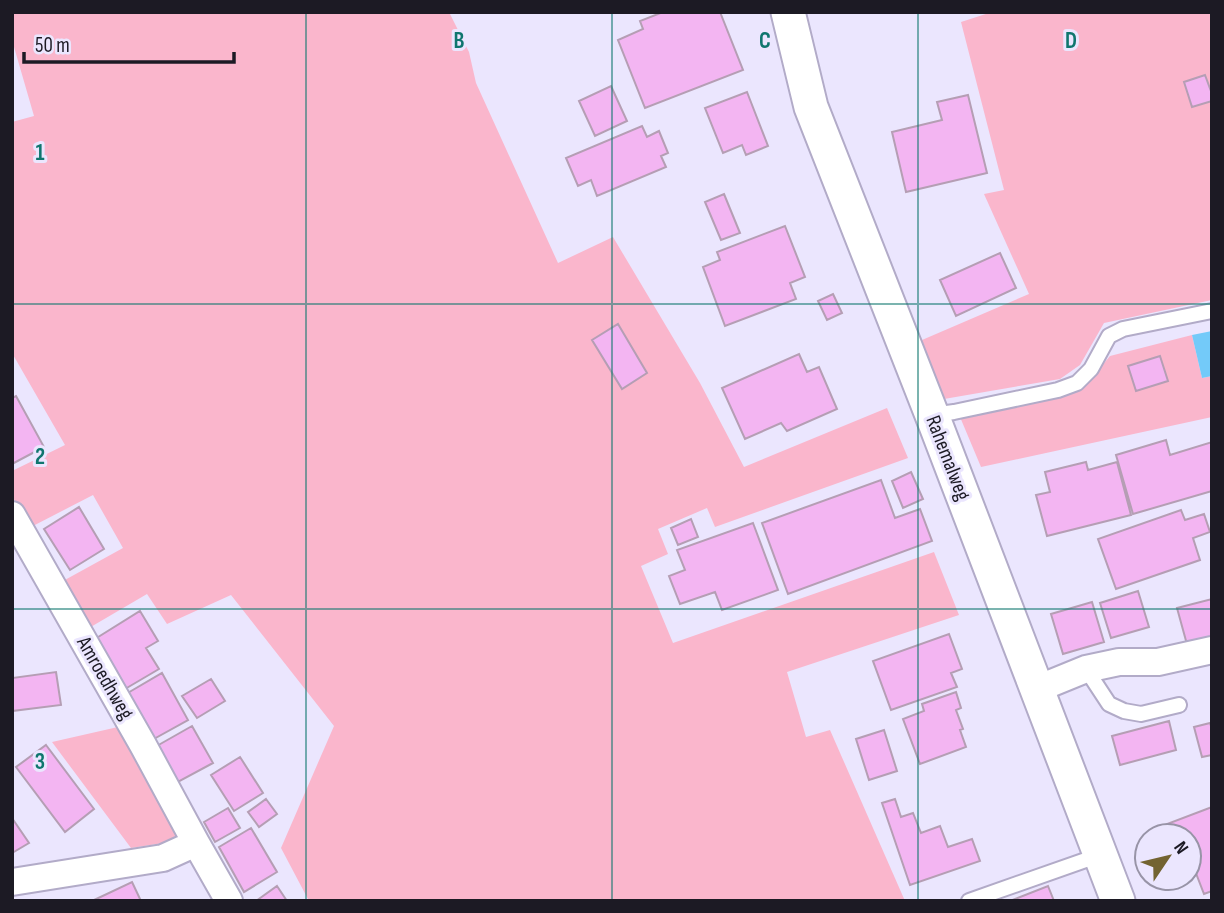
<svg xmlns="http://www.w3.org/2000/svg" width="1224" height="913" font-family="'Sofia Sans Condensed',sans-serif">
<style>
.green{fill:#fab6cc}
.water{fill:#73caf9}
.building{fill:#f3b5f2;stroke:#b59eb4;stroke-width:2}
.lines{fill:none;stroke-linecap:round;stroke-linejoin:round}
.service-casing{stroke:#b2abc8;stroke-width:18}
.minor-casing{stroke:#b2abc8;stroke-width:30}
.tertiary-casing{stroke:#b2abc8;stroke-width:37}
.service{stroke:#fff;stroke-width:14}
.minor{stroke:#fff;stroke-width:26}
.tertiary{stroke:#fff;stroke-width:33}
.grid{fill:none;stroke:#0f766e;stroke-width:2;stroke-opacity:0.55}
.labels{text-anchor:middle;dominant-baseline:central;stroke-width:6;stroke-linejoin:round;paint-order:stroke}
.street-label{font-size:21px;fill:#1c1a24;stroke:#ebe6fe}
.grid-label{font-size:23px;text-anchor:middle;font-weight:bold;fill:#0f766e;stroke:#ebe6fe;stroke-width:6;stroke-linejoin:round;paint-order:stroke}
</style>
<rect width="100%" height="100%" fill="#ebe6fe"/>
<path class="green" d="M 12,12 L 449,12 L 469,52 L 476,83 L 558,263 L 613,237 L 700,383 L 744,467 L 887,408 L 908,458 L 715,527 L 707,508 L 658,529 L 668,554 L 641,566 L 673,643 L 934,552 L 959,615 L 787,672 L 806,737 L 830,730 L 905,901 L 309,901 L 281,848 L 334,726 L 231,595 L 167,624 L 147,594 L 89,628 L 63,581 L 123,548 L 93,495 L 31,527 L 12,496 L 12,471 L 65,445 L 12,353 L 12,122 L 34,116 L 12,40 Z
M 992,12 L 1212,12 L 1212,300 L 1104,323 L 1080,365 L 1060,379 L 944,399 L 922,340 L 1029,294 L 984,194 L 1004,190 L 961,22 Z
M 1192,335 L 1202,378 L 1212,376 L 1212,417 L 981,467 L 960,417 L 1058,398 L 1083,388 L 1110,356 Z
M 118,727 L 179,831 L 170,842 L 131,848 L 52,742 Z"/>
<path class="water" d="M 1212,331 L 1212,376 L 1202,378 L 1192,335 Z"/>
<path class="building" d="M 663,12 L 720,12 L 743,70 L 645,108 L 618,40 L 643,29 L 640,21 Z
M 1205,75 L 1212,94 L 1212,101 L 1192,107 L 1184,82 Z
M 611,86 L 627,121 L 595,136 L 579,101 Z
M 747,92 L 768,146 L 746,155 L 742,145 L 723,153 L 705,108 Z
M 968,95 L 987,173 L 906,192 L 892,132 L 942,120 L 937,102 Z
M 642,126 L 647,137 L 659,131 L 668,153 L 661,156 L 666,167 L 597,196 L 591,180 L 578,186 L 566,158 Z
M 724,194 L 740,233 L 721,240 L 705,202 Z
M 785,226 L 805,277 L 790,283 L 796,299 L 725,326 L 703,267 L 720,260 L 717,252 Z
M 1000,253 L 1016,288 L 956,316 L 940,280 Z
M 833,294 L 842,313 L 827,320 L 818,301 Z
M 618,324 L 647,373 L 622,389 L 592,340 Z
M 799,354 L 807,372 L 819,367 L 837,409 L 787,431 L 781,423 L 745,439 L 722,388 Z
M 1160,356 L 1168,381 L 1136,391 L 1128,366 Z
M 16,396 L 44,447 L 12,464 L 12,398 Z
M 1166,440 L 1170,455 L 1212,442 L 1212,491 L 1133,514 L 1116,455 Z
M 1086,462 L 1088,470 L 1117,462 L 1131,515 L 1047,536 L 1036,495 L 1050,492 L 1045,472 Z
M 911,472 L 923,499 L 903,508 L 892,481 Z
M 881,480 L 895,518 L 920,509 L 932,541 L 788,594 L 762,523 Z
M 79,507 L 104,549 L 70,570 L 44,529 Z
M 1181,510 L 1185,520 L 1204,514 L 1210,532 L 1193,538 L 1200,560 L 1116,589 L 1098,539 Z
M 691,519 L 698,537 L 678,545 L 671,528 Z
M 753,523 L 778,590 L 722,610 L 715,592 L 680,604 L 669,576 L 685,570 L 677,550 Z
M 1138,591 L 1149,627 L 1111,638 L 1100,603 Z
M 1212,599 L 1212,641 L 1188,648 L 1177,608 Z
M 1092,602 L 1104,642 L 1063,654 L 1051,614 Z
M 140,611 L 158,641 L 146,648 L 159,669 L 125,689 L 95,639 Z
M 949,634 L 962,669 L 951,673 L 957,687 L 891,710 L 873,661 Z
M 56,672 L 61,705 L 12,711 L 12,678 Z
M 162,673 L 188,720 L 152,740 L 126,694 Z
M 211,679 L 225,701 L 197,718 L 182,696 Z
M 956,692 L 961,708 L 956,710 L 963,729 L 960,730 L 966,747 L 920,764 L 903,719 L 924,711 L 922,704 Z
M 1169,721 L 1176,750 L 1120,765 L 1112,736 Z
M 1210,723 L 1212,729 L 1212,755 L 1202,757 L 1194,727 Z
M 192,726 L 213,763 L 176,783 L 155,747 Z
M 884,730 L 897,771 L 869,780 L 856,739 Z
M 46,745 L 94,809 L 65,832 L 16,767 Z
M 240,757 L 263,793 L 234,811 L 211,775 Z
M 266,799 L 277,814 L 259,827 L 248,812 Z
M 895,799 L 901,817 L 913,813 L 921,833 L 940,826 L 948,847 L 972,839 L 980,861 L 910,885 L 882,803 Z
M 1212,807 L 1212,891 L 1204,894 L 1192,863 L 1189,864 L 1189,836 L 1172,836 L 1167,824 Z
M 228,808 L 240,828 L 215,842 L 204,822 Z
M 12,818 L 29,843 L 12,853 Z
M 251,828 L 277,872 L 244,892 L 219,847 Z
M 132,882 L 141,901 L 92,901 Z
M 277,886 L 287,901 L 256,901 Z
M 1048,886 L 1054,901 L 1010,901 Z"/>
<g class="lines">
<g class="service-casing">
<path id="service" d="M 932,415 L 954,412 L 1058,390 L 1077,383 L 1091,369 L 1109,336 L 1123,329 L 1212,311
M 1086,669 L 1109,704 L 1124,711 L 1141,714 L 1179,705
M 969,901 L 1100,855"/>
</g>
<g class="minor-casing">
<path id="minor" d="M 12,515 L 143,745 L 196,843 L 229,901
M 1037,689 L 1086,669 L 1119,662 L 1158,662 L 1212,650
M 12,882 L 163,858 L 196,843"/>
</g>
<g class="tertiary-casing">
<path id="tertiary" d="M 788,12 L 811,107 L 932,415 L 1118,901"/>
</g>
<use href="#service" class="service"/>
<use href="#minor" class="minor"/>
<use href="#tertiary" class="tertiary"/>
</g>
<path class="grid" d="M 306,12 L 306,901M 612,12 L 612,901M 918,12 L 918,901M 12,304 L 1212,304M 12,609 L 1212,609"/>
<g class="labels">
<g class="street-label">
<text transform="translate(948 458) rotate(69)">Rahemalweg</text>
<text transform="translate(105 678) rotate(60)">Amroedhweg</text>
</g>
</g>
<g class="grid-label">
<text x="459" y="48">B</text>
<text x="765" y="48">C</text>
<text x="1071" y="48">D</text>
<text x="40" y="160">1</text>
<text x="40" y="464">2</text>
<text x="40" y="769">3</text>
</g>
<rect width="1224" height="913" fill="none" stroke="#1c1a24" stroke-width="28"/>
<g transform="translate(1168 857) rotate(55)"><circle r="33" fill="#ebe6fe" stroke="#9894a7" stroke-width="2"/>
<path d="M0-5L12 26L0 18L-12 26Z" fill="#736331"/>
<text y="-10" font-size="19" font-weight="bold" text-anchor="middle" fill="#1c1a24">N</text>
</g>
<path d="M24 52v10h210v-10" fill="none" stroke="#1c1a24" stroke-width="3.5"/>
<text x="35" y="52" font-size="21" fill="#1c1a24" stroke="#ebe6fe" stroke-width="5" paint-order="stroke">50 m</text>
</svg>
